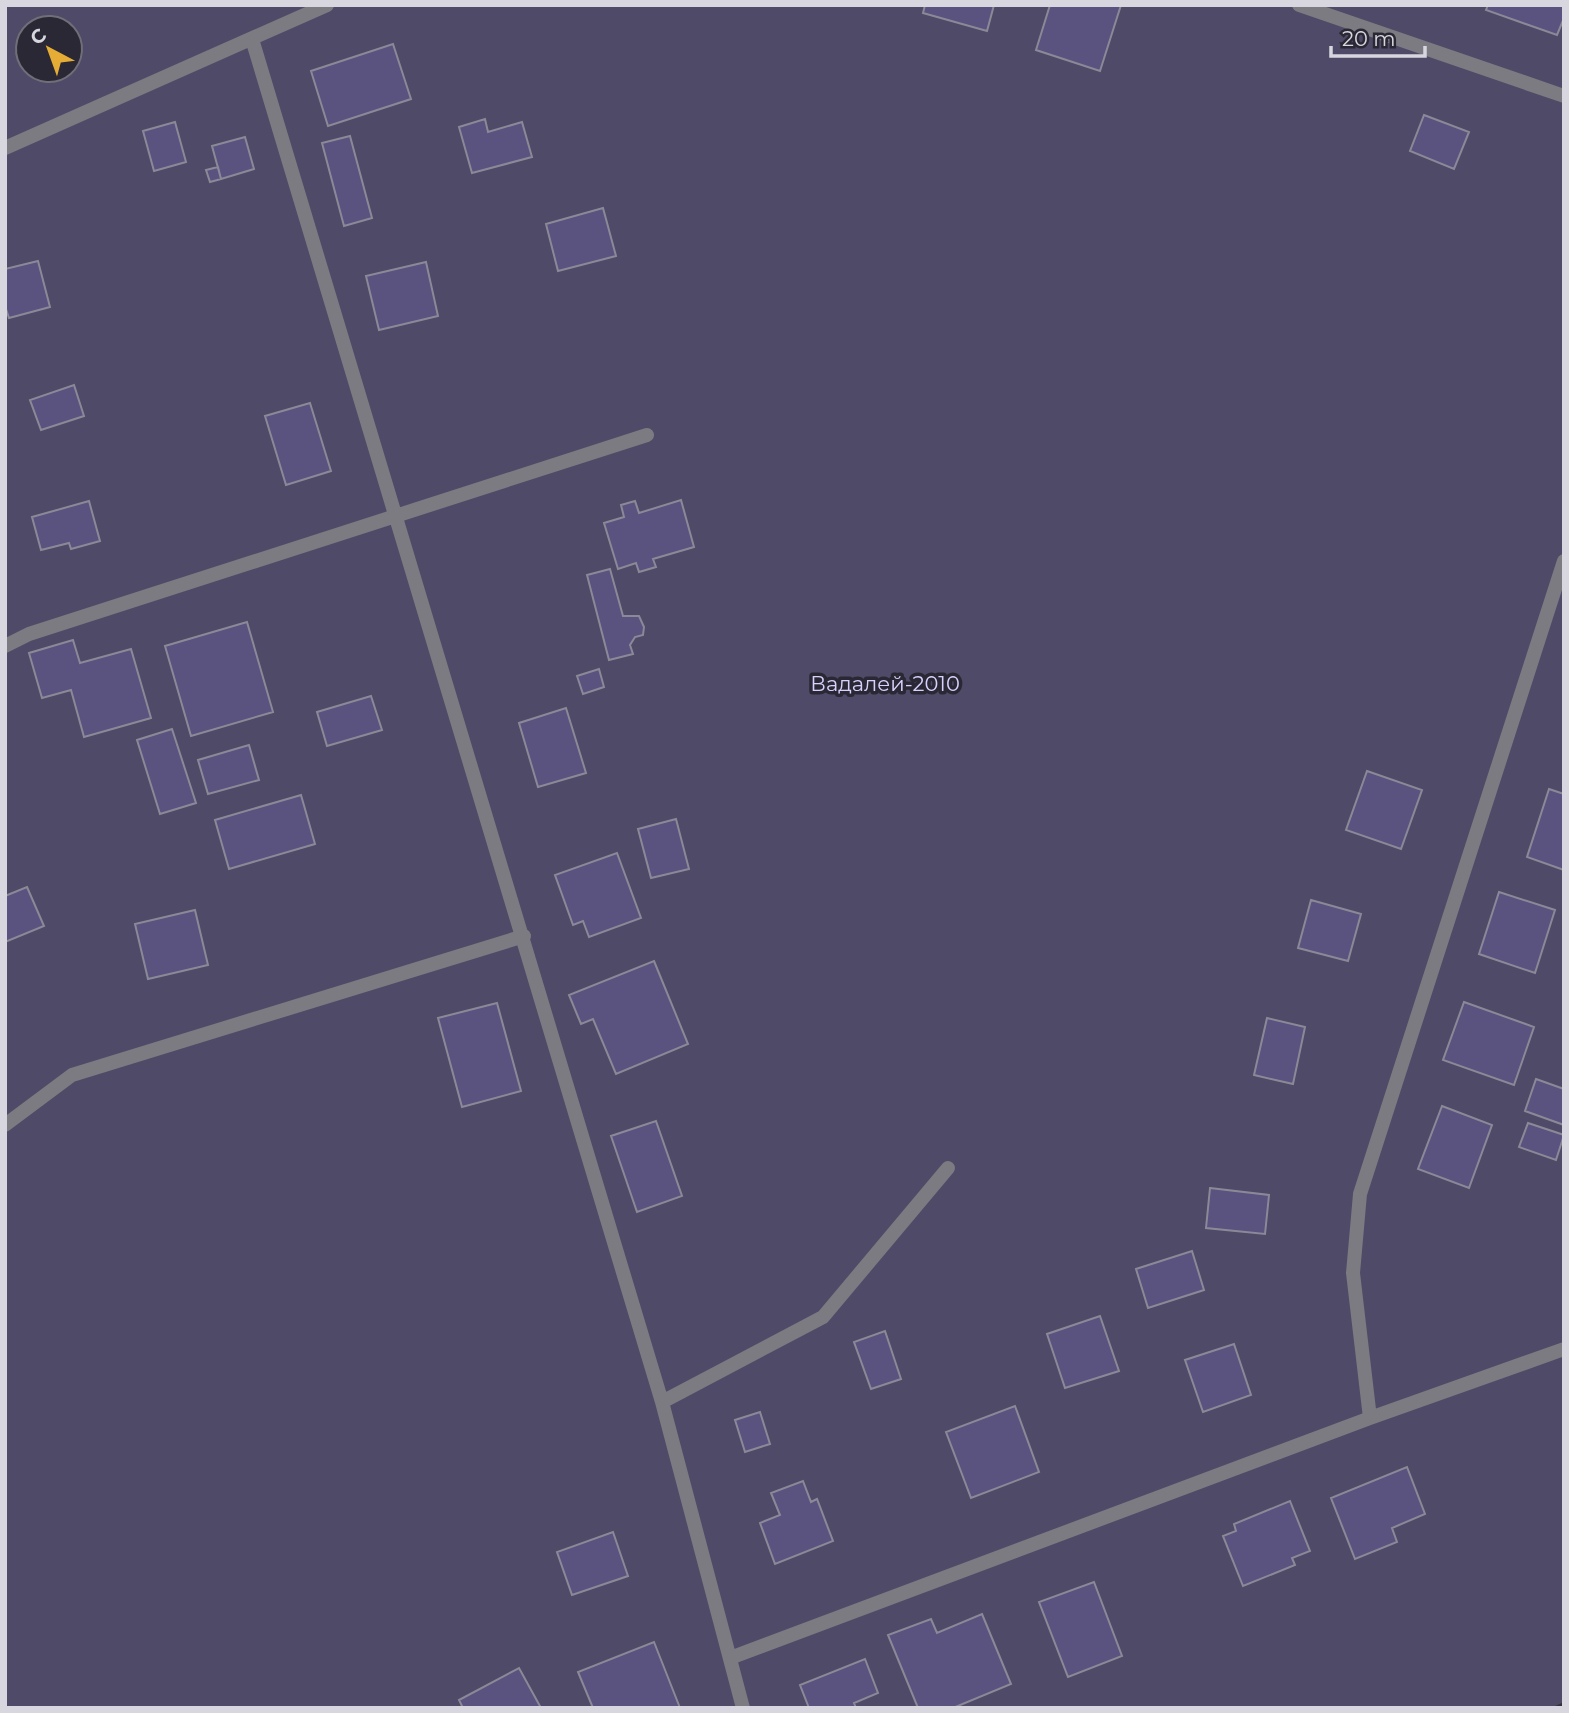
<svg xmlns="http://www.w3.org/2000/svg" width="1569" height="1713" font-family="Montserrat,sans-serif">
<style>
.green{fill:#4f4a67;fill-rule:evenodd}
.building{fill:#5a527f;stroke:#8a8997;stroke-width:2}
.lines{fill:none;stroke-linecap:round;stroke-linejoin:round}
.street{stroke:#7b7b81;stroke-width:14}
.labels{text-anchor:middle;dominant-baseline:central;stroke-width:7;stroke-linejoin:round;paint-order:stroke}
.park-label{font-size:21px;fill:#d7d1fd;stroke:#2a2834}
</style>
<rect width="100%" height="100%" fill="#34323e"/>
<path class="green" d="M 5,5 L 1564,5 L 1564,1702 L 1551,1708 L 5,1708 ZM 28,28 L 70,28 L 70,70 L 28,70 Z"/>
<path class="building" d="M 925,5 L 994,5 L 987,31 L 923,13 Z
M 1050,5 L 1121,5 L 1100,71 L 1036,50 Z
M 1488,5 L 1564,5 L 1564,18 L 1557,35 L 1486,10 Z
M 393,44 L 411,99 L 328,126 L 311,71 Z
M 1424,115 L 1469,132 L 1454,169 L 1410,151 Z
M 485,119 L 488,132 L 522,122 L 532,157 L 472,173 L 459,127 Z
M 175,122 L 186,162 L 154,171 L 143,131 Z
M 350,136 L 372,218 L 344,226 L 322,143 Z
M 245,137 L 254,169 L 221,179 L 212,146 Z
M 218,167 L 221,179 L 210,182 L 206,170 Z
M 603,208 L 616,256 L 558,271 L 546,224 Z
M 38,261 L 50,307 L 9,318 L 5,306 L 5,269 Z
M 426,262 L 438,316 L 379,330 L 366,276 Z
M 74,385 L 84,416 L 41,430 L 30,400 Z
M 310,403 L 331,471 L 286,485 L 265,416 Z
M 681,500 L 694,547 L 653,559 L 656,567 L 639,572 L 636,563 L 618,569 L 604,523 L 624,517 L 621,505 L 635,501 L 639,513 Z
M 89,501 L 100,541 L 71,549 L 69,543 L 41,550 L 32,517 Z
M 610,569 L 623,616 L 639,616 L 644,627 L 643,635 L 635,637 L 630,645 L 633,654 L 609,660 L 587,575 Z
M 247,622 L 273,712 L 191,736 L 165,646 Z
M 73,640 L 80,663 L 131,649 L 151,718 L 84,737 L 71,690 L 42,698 L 29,653 Z
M 599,669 L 604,687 L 583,694 L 577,676 Z
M 371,696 L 382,730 L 327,746 L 317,712 Z
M 566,708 L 586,773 L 538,787 L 519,723 Z
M 172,729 L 196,803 L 160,814 L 137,740 Z
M 249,745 L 259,780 L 208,794 L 198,760 Z
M 1367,771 L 1422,790 L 1401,849 L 1346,830 Z
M 1549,789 L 1564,794 L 1564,870 L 1527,857 Z
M 301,795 L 315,844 L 229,869 L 215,820 Z
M 676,819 L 689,869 L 651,878 L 638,829 Z
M 617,853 L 641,918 L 589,937 L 583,921 L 573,925 L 555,875 Z
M 27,887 L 44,926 L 5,942 L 5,896 Z
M 1499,892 L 1555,910 L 1535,973 L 1479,954 Z
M 1311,900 L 1361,914 L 1348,961 L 1298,948 Z
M 195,910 L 208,965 L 148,979 L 135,924 Z
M 654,961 L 688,1044 L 616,1074 L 593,1019 L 581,1024 L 569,995 Z
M 1464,1002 L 1534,1027 L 1514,1085 L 1443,1060 Z
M 497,1003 L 521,1091 L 462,1107 L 438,1018 Z
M 1267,1018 L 1305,1027 L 1293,1084 L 1254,1075 Z
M 1536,1079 L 1564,1089 L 1564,1125 L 1525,1111 Z
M 1442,1106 L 1492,1125 L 1469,1188 L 1418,1169 Z
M 656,1121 L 682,1196 L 637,1212 L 611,1136 Z
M 1528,1123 L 1564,1135 L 1556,1160 L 1519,1147 Z
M 1210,1188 L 1269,1195 L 1265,1234 L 1206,1228 Z
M 1192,1251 L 1204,1290 L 1148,1308 L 1136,1269 Z
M 1100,1316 L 1119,1371 L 1065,1388 L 1047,1334 Z
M 885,1331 L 901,1379 L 871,1389 L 854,1342 Z
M 1234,1344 L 1251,1395 L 1203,1412 L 1185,1360 Z
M 1015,1406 L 1039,1472 L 971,1498 L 946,1432 Z
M 760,1412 L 770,1444 L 745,1452 L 735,1420 Z
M 1407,1467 L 1425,1514 L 1392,1528 L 1397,1542 L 1355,1559 L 1331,1498 Z
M 803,1481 L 811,1502 L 817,1499 L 833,1541 L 775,1564 L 760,1523 L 780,1515 L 771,1493 Z
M 1290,1501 L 1310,1551 L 1292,1558 L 1295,1565 L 1243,1586 L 1223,1536 L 1236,1531 L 1234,1524 Z
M 613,1532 L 628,1576 L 572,1595 L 557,1552 Z
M 1094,1582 L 1122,1656 L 1068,1677 L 1039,1602 Z
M 982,1614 L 1011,1684 L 953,1708 L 918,1708 L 888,1635 L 931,1619 L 937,1633 Z
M 654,1642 L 680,1708 L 593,1708 L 578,1672 Z
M 865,1659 L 878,1693 L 854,1703 L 856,1708 L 809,1708 L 800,1685 Z
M 519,1668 L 541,1708 L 463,1708 L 459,1700 Z"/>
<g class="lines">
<path class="street" d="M 1299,5 L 1564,96
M 252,39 L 662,1402 L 743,1708
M 5,148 L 327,5
M 5,646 L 29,634 L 647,435
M 5,1125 L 72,1075 L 524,936
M 662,1402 L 823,1317 L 948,1168
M 1370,1418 L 1353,1273 L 1360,1194 L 1564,561
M 730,1658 L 1370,1418 L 1564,1349"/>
</g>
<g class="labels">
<g class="park-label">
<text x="885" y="683">Вадалей-2010</text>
</g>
</g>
<rect width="1569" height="1713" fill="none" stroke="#d8d7df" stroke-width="14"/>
<g transform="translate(49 49) rotate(319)"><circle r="33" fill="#2a2834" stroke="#706e78" stroke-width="2"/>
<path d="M0-5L12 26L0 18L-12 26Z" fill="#e6ad36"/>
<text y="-10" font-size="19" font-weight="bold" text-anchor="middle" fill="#d8d7df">С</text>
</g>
<path d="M1331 46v10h94v-10" fill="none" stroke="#d8d7df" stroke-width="3.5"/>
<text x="1342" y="46" font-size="21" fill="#d8d7df" stroke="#2a2834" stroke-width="5" paint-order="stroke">20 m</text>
</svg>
